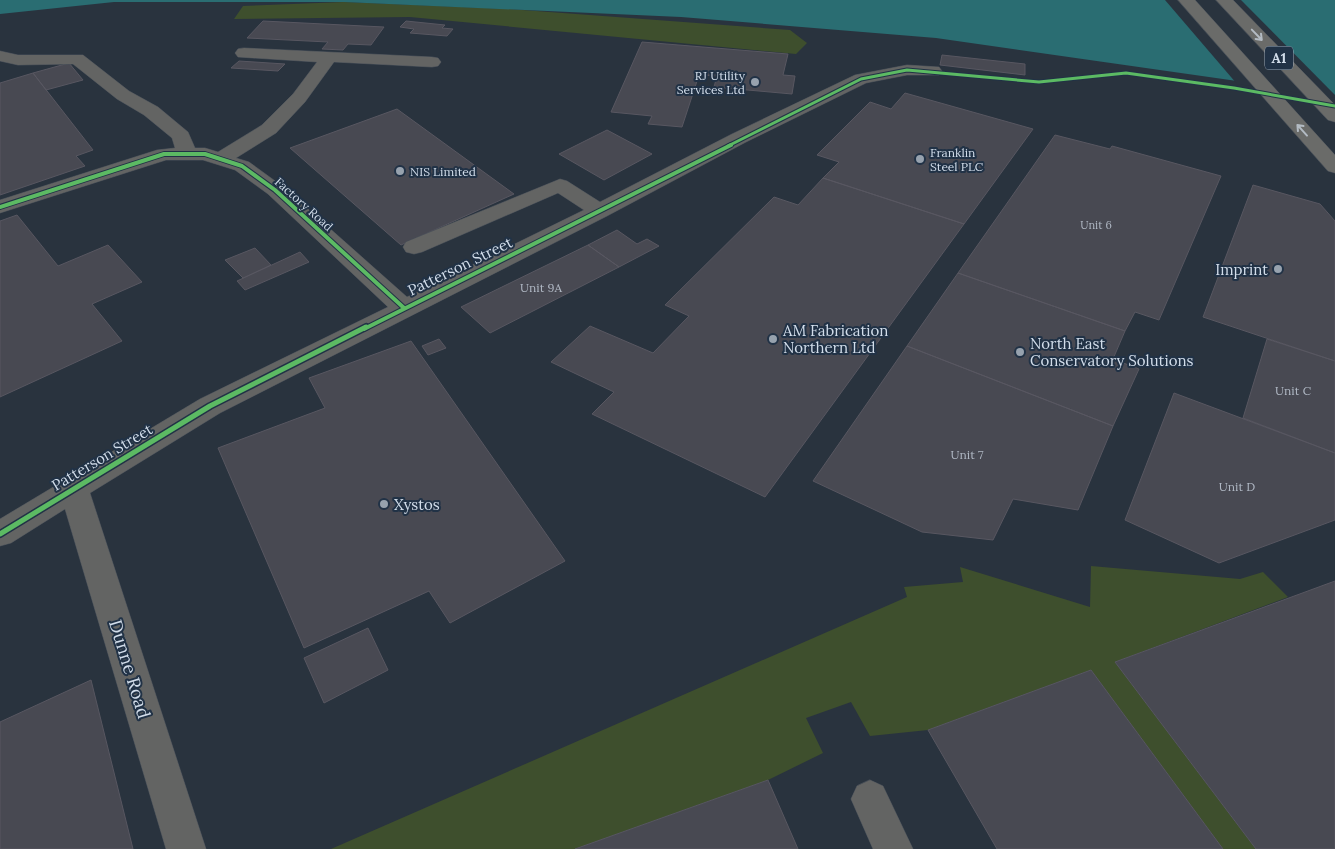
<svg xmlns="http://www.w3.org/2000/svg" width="1335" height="849" font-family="Lora,serif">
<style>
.green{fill:#3e4f2d}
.water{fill:#2a6d72}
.pier{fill:#29333e}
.building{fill:#484952;stroke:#585761}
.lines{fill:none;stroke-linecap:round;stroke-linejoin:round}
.minor-casing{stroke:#464e58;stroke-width:1}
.highway-casing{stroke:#464e58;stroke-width:1}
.minor{fill:#636463;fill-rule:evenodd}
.highway{fill:#6a6b69;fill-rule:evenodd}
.cycleway-far2-casing{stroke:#213246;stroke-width:5}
.cycleway-far1-casing{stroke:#213246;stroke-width:6}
.cycleway-casing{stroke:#213246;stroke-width:8}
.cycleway-far2{stroke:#5cba63;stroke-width:3}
.cycleway-far1{stroke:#5cba63;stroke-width:4}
.cycleway{stroke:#5cba63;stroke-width:5}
.oneway{stroke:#b3bbc3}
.poi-dot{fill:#97a2ae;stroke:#213246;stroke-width:2}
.labels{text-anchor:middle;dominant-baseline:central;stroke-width:4;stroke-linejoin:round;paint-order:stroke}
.far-number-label{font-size:11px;fill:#b0b8c4}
.far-poi-label{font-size:12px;fill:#d2ddea;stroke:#213246;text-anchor:start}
.far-street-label{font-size:12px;fill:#d2ddea;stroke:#213246}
.number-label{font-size:12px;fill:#b0b8c4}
.shield{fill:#213246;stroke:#9daab9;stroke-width:1}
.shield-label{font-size:14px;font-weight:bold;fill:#d2ddea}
.street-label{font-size:15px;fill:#d2ddea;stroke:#213246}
.poi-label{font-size:15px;fill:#d2ddea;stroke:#213246;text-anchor:start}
.near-street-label{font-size:18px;fill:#d2ddea;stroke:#213246}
</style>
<rect width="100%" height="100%" fill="#29333e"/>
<path class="green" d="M 344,2 L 509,9 L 790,30 L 807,43 L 796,54 L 410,17 L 234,19 L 243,6 Z
M 1091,566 L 1240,579 L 1263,572 L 1288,597 L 1115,662 L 1256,849 L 1223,849 L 1091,670 L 928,730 L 870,736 L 851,702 L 806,718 L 823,753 L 768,780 L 575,849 L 331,849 L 907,597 L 904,587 L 963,582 L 960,567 L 1090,607 Z"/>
<path class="water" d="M 0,0 L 1335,0 L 1335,95 L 936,38 L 681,17 L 344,2 L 114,2 L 0,14 Z"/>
<path class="pier" d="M 1165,0 L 1241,0 L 1335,95 L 1335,98 L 1237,84 Z"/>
<path class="building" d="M 263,21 L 384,27 L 371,45 L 348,44 L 343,50 L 322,49 L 328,42 L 247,38 Z
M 406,21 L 445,25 L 442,28 L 453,29 L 447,36 L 410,33 L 414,29 L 400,27 Z
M 642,42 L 788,54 L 783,75 L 795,76 L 792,94 L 714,87 L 717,76 L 699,75 L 682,127 L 648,124 L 652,116 L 611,112 Z
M 942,55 L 1025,64 L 1025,75 L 940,65 Z
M 239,61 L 285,64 L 278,71 L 231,68 Z
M 69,63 L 83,80 L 46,90 L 33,73 Z
M 33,73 L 93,150 L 76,156 L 85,166 L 0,195 L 0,83 Z
M 905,93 L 1033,129 L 964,224 L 823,178 L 839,162 L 817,155 L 870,102 L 891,109 Z
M 397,109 L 514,194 L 401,245 L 290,148 Z
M 607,130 L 652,154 L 604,180 L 559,154 Z
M 1055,135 L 1110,149 L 1112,146 L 1221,176 L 1159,320 L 1135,312 L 1125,331 L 958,273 Z
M 823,178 L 964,224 L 765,497 L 592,414 L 614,392 L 551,362 L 590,326 L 653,353 L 689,316 L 665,305 L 774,197 L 798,205 Z
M 1253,185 L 1320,204 L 1335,221 L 1335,361 L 1203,317 Z
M 17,215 L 58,266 L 108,245 L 142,282 L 92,304 L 122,341 L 0,397 L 0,221 Z
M 617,230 L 637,244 L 647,239 L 659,246 L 619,267 L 588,245 Z
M 588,245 L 619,267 L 490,333 L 461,307 Z
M 255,248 L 271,265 L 243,278 L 225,260 Z
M 300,252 L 309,262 L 245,290 L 237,281 Z
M 958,273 L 1125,331 L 1113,359 L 1139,369 L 1113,426 L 907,346 Z
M 439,339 L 446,348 L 428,355 L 422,346 Z
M 1267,339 L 1335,361 L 1335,453 L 1243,418 Z
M 411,341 L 565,561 L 450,623 L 429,591 L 304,648 L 218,448 L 325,408 L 309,378 Z
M 907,346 L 1113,426 L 1078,510 L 1013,499 L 993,540 L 922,532 L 813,481 Z
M 1174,393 L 1335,453 L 1335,520 L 1219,563 L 1125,520 Z
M 1335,581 L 1335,849 L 1256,849 L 1115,662 Z
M 368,628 L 388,670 L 324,703 L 304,658 Z
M 1091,670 L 1223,849 L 997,849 L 928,730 Z
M 91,680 L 133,849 L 0,849 L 0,722 Z
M 768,780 L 798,849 L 575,849 Z"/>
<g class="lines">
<g class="minor-casing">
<path id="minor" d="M 244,48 L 432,57 L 438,58 L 441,62 L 438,66 L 432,67 L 334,62 L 305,102 L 276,133 L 236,158 L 249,162 L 282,186 L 407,297 L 584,210 L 558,193 L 422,252 L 414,254 L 406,252 L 403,247 L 406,242 L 560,179 L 567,181 L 600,202 L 732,134 L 855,75 L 907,65 L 939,67 L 942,71 L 939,75 L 907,75 L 866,83 L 746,142 L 607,216 L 220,413 L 90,493 L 206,849 L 166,849 L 65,509 L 11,543 L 0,546 L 0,519 L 200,399 L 388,307 L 268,194 L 235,170 L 203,160 L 166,160 L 0,213 L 0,200 L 157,150 L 175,148 L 172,138 L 144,115 L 117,99 L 73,64 L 18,65 L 0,61 L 0,51 L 18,55 L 83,55 L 129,91 L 158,107 L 188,132 L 195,148 L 205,148 L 218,152 L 262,125 L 293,94 L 317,62 L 238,57 L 235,53 L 238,49 Z
M 870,780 L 883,786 L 913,849 L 873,849 L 851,799 L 857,786 Z"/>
</g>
<g class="highway-casing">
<path id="highway" d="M 1178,0 L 1195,0 L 1335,155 L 1335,173 L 1328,171 Z
M 1216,0 L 1233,0 L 1335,105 L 1335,122 L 1328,120 Z"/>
</g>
<use href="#minor" class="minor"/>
<use href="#highway" class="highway"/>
<g class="cycleway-far2-casing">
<path id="cycleway-far2" d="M 728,146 L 861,79 L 907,70 L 1039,82 L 1126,73 L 1234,88 L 1335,106"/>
</g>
<g class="cycleway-far1-casing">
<path id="cycleway-far1" d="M 0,207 L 164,154 L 205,154 L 242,166 L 275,190 L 404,308
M 364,329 L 731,145"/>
</g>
<g class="cycleway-casing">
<path id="cycleway" d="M 0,534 L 210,406 L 366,327"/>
</g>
<use href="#cycleway-far2" class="cycleway-far2"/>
<use href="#cycleway-far1" class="cycleway-far1"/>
<use href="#cycleway" class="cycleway"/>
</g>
<defs><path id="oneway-shaft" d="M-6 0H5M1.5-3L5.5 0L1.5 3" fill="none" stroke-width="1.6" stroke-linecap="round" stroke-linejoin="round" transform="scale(1.25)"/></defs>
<g class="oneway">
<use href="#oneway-shaft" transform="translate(1257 35) rotate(46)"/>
<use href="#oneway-shaft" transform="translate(1302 130) rotate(-132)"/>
</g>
<g class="poi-dot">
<circle cx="755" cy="82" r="5"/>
<circle cx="920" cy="159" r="5"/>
<circle cx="400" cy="171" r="5"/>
<circle cx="1278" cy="269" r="5"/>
<circle cx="773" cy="339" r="5"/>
<circle cx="1020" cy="352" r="5"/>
<circle cx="384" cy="504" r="5"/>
</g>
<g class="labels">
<g class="far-number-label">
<text x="1096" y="225">Unit 6</text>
</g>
<g class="far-poi-label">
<text x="745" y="75" text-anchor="end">RJ Utility<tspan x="745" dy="14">Services Ltd</tspan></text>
<text x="930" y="152">Franklin<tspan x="930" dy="14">Steel PLC</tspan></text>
<text x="410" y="171">NIS Limited</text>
</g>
<g class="far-street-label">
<text transform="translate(304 204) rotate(42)">Factory Road</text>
</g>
<g class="number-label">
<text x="541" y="287">Unit 9A</text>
<text x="1293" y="390">Unit C</text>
<text x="967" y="454">Unit 7</text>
<text x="1237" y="486">Unit D</text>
</g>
<rect class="shield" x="1265" y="46.5" width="28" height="23" rx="4"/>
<g class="shield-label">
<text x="1279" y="58">A1</text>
</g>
<g class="street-label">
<text transform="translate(460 266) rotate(-26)">Patterson Street</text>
<text transform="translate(102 457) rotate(-31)">Patterson Street</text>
</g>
<g class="poi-label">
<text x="1268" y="269" text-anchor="end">Imprint</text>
<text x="783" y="330">AM Fabrication<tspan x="783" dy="17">Northern Ltd</tspan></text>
<text x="1030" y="343">North East<tspan x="1030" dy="17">Conservatory Solutions</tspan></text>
<text x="394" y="504">Xystos</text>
</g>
<g class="near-street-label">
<text transform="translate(130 669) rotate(73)">Dunne Road</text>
</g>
</g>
</svg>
